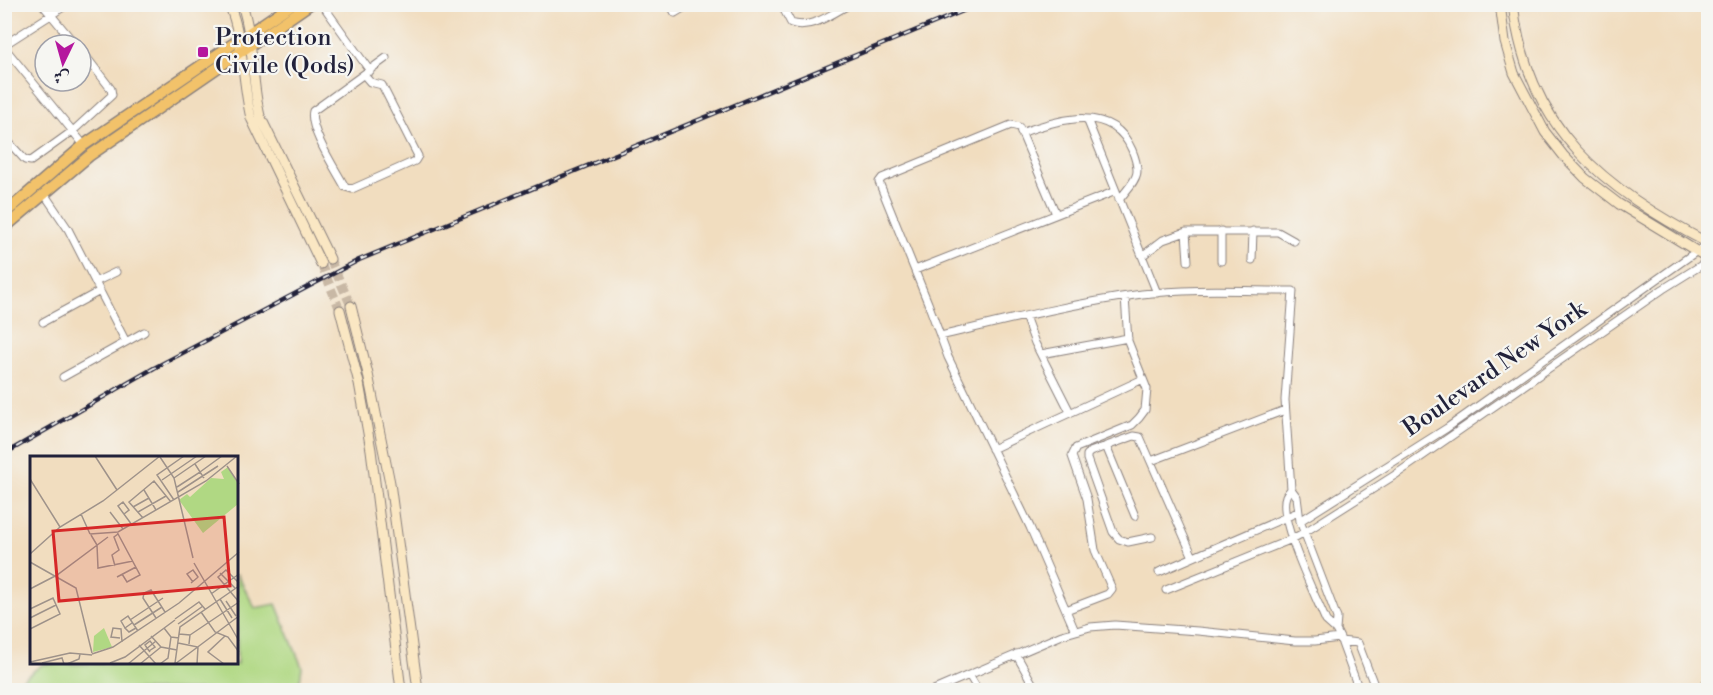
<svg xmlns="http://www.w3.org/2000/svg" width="1713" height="695" font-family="'Libre Bodoni',Amiri,serif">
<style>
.green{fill:#b0d883;stroke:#697d5f;stroke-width:1.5}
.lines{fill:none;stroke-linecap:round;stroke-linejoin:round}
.secondary-tunnel{stroke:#c8b8a5;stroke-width:9;stroke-dasharray:9 4.5;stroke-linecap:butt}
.street-casing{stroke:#8a807d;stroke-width:9}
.secondary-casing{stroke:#8a807d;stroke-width:11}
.primary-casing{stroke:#8a807d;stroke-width:13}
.street{stroke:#fff;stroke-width:7}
.secondary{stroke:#fae7c3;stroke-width:9}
.primary{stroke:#f2c26a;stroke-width:10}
.rail-casing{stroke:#22223b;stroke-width:4.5}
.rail{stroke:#f6f6f2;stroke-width:2;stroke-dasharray:7;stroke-linecap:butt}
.poi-dot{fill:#b5179e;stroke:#f6f6f2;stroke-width:2}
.labels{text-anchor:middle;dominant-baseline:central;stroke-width:4.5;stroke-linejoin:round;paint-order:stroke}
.poi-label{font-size:24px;fill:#22223b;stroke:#f6f6f2;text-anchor:start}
.street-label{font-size:24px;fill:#22223b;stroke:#f6f6f2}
.inset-road{fill:none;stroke:#9e928a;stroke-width:1.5}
.view{fill:#d62828;fill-opacity:0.15;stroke:#d62828;stroke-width:3}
.inset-edge{fill:none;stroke:#22223b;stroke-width:3}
</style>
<rect width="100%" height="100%" fill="#f6f6f2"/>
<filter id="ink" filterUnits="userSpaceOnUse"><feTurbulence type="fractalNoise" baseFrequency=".0167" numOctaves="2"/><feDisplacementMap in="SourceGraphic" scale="12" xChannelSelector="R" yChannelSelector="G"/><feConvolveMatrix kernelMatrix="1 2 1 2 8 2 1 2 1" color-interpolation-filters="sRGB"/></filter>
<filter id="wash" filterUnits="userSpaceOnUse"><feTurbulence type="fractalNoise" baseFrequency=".008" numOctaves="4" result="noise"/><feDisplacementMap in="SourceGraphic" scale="24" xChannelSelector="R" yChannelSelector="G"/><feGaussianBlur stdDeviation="1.35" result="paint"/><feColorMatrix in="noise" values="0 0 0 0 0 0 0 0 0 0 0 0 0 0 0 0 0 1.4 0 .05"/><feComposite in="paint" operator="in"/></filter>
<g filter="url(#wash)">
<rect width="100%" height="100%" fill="#f1ddbf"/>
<path class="green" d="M 237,574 L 255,608 L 276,604 L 302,667 L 299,687 L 305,690 L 9,690 L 43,664 L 237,664 Z"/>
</g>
<g filter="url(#ink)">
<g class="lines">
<path class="secondary-tunnel" d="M 330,259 L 351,306
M 321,264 L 340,310"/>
<g class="street-casing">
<path id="street" d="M 42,4 L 76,45
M 322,4 L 370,71
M 670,4 L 675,13 L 690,4
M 781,4 L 791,23 C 811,30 832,14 850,4
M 4,45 L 68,4
M 4,47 L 84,145
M 364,75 L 370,82 L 382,85 L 418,156 L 415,161 L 352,189 L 345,187 C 336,170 308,128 313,111 L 386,58
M 1087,119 L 1157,293
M 1021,133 C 1059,119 1112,103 1132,150 C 1143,177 1135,179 1119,200
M 4,137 L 25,160 L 31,161 L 74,130 L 112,95 L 111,89 L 81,50
M 45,195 L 68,229 L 126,342
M 1056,214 L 1019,127 L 1011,125 L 882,178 L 879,182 L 928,303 L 948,357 L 1030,527 L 1075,631
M 1186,232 L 1188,261
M 1142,256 L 1163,240 L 1186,232 L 1278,232 L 1294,241
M 1252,260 L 1253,231
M 1221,261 L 1221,231
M 915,270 L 1116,191
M 95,282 L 116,272
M 1025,316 L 1035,343 L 1070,412
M 43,322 L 100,291
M 941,336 C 1007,320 1074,303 1142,294 C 1192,288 1243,291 1293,291 L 1285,400 L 1291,489 L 1297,497 L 1300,521 L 1337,618 L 1336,630
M 1041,354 L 1128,338
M 63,377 L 144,332
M 1106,446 L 1135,516
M 992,449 L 1143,379
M 1151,461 L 1285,410
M 1291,489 C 1290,491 1287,493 1286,496 C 1277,519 1316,597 1326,621 L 1336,630 L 1340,638 L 1359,690
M 1300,521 L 1447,428 L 1697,251 L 1708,246
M 1152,537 L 1128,542 L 1119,539 L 1113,532 L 1087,459 L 1087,455 L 1090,452 L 1134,436 L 1140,437 L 1193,557
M 1159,572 L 1298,512
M 1166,590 L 1292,539 L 1305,532 L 1395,475 L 1663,289 L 1708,261
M 1066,610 L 1108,594 L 1112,589 L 1095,550 L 1087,499 L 1072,456 L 1076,448 L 1132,425 L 1139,418 L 1145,410 L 1147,389 L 1128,341 L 1125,297
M 1341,641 L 1358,643 L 1376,690
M 1016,654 L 1036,690
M 969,675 L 978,690
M 934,690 L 1062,635 L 1090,627 L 1115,625 L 1198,631 L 1295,641 L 1315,641 L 1340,638"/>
</g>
<g class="secondary-casing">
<path id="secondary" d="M 229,4 C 244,40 242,81 251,118 L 321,264
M 242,4 C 254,41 251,79 260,116 L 330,259
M 1500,4 L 1505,42 L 1514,73 L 1545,132 L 1563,155 L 1585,178 L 1619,204 L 1708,258
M 1513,4 C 1528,130 1603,188 1708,243
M 351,306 L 368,374 L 390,483 L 418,690
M 340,310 L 359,383 L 371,450 L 401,690
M 1698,690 L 1708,683"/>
</g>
<g class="primary-casing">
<path id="primary" d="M 4,214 L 84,145 L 292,4
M 4,228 L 89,156 L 310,4"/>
</g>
<use href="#street" class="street"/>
<use href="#secondary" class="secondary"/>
<use href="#primary" class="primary"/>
<g class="rail-casing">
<path id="rail" d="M 4,454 L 154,368 L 359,260 L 980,4"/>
</g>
<use href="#rail" class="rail"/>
</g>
</g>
<rect class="poi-dot" x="197" y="46" width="12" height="12" rx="3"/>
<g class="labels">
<g class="poi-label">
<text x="215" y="38">Protection<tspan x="215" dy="28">Civile (Qods)</tspan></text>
</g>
<g class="street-label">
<text transform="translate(1495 369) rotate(-35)">Boulevard New York</text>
</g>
</g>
<g transform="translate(30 456)">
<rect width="208" height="208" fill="#f1ddbf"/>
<path d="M 198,11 L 208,28 L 208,48 L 173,77 L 149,44 L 157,38 L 160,41 L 181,22 L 194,23 L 191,16 ZM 74,172 L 82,191 L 63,196 L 64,180 Z" fill="#b0d883"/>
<path class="inset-road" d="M 65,0 L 87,34M 130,1 L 144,22 L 163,102M 165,8 L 170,16 L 192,0M 197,10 L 209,28M 144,22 L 176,0M 0,23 L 30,71M 132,24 L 167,0M 147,31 L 170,16 L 174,22M 114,34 L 126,54M 148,36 L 188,10M 144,44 L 127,19 L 154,0M 103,51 L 119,42M 80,56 L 93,73M 108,56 L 136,40M 51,58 L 60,78M 94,58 L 99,54 L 93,46 L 88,50 L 102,69M 113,62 L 99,46 L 124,25 L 141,46M 87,76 L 110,119 L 97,126 L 92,118M 60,78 L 88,76 L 176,25 L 207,0M 61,79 L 67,89 L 68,112 L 103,105M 0,98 L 30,71 L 73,45 L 130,0M 0,106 L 46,132 L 62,197M 164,107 L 209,185M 85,110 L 82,99 L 89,94 L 84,81 L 88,78M 190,117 L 205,132M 87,121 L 106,111M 161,127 L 167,122 L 168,121 L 163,114 L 157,118 L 163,126M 209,127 L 196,114 L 188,121 L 209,146M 0,133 L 27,119 L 78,81M 181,138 L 209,118M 190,143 L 202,162M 196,145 L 206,160M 0,153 L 23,142 L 30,158 L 0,173M 171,156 L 185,176 L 198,181 L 209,196M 0,162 L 26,149M 126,162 L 113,142 L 114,137 L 121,134 L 135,156M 145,163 L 169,146 L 175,153M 100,164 L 133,142M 102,167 L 95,172 L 99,176 L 106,172M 148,168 L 173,150M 104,169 L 132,151M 95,172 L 91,165 L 98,160 L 108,175M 134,172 L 141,181 L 149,182M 149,178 L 160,179 L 159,188M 160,179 L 209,146M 121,180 L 131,191 L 147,194M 90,182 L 81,181 L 83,172 L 91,173 L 92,186M 148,187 L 168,191 L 167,208M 109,189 L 126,208M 119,195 L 125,191 L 120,185 L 115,189 L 117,192 L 120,196M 62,198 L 83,191 L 149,147 L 209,96M 0,206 L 40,197 L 62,199M 12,207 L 32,202 L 34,208M 80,207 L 95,201 L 145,164M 145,207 L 150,171 L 209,130M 37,208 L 49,203 L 50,198M 98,208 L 126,185M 110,208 L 131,191M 130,208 L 138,202 L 141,181M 145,208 L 209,160M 194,208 L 178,196 L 195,180"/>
<path class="view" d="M 194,61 L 200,130 L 29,145 L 23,75 Z"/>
<rect width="208" height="208" class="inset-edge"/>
</g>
<rect width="1713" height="695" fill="none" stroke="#f6f6f2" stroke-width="24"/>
<g transform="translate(63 63) rotate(185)"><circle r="28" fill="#f6f6f2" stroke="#a1a1a9" stroke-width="1.5"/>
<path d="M0-4.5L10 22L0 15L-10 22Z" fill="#b5179e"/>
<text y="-9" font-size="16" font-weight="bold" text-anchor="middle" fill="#22223b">ش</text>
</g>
</svg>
